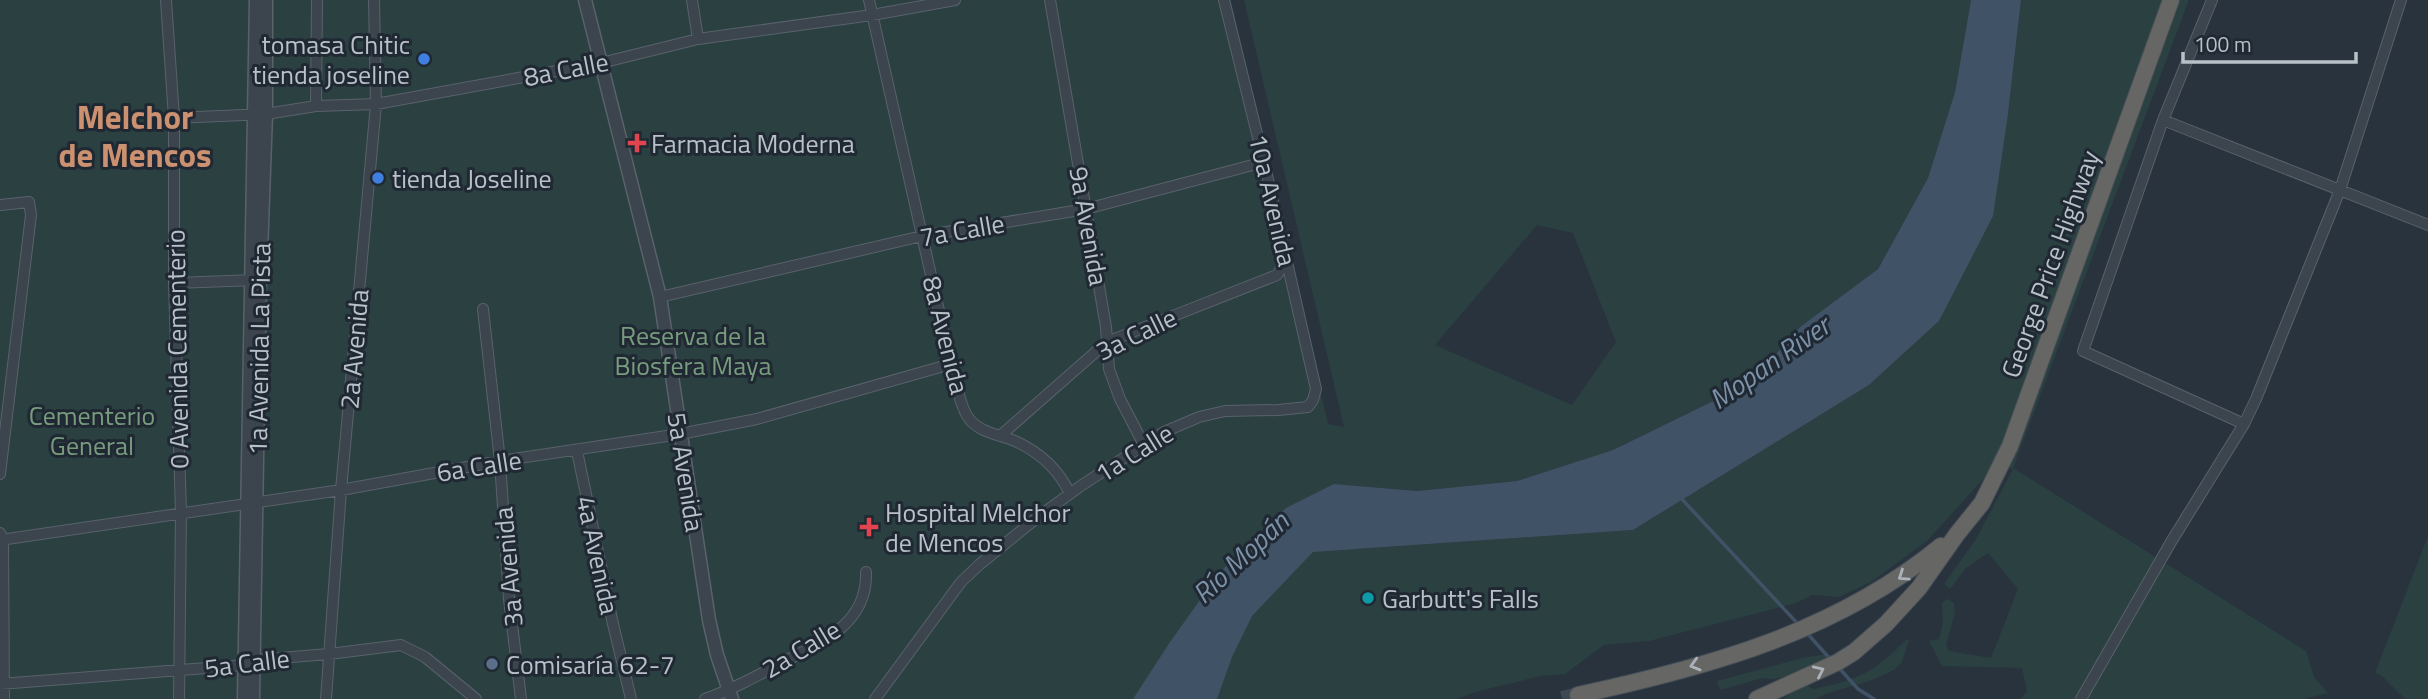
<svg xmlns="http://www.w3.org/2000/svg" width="2428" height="699" font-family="'Titillium Web',sans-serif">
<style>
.green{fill:#2b4040;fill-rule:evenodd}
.water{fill:#405265}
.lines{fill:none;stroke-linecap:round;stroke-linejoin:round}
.stream{stroke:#405265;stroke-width:3.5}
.trunk-tunnel{stroke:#3e4853;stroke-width:16;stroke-dasharray:16 8;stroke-linecap:butt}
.minor-casing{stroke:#59626b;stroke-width:12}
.tertiary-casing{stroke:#59626b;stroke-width:15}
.trunk-casing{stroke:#464f58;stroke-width:18}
.minor{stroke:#3c444e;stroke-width:10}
.tertiary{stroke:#3c444e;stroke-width:12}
.trunk{stroke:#666664;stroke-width:16}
.oneway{stroke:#acb2b9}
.shop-dot{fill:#3f7fe0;stroke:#202933;stroke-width:2.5}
.health-dot{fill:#e0444e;stroke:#202933;stroke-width:2.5}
.culture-dot{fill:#0f9aa8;stroke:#202933;stroke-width:2.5}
.service-dot{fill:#5c6f8a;stroke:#202933;stroke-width:2.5}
.labels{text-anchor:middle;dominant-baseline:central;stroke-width:6;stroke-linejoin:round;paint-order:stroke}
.poi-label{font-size:26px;fill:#b8c0c8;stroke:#202933;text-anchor:start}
.street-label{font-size:26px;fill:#b8c0c8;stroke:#202933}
.park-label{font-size:26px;fill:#789c7e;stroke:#202933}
.water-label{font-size:28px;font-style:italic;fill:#7c92a9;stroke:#202933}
.district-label{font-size:33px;font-weight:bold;fill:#cb9170;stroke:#202933}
</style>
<rect width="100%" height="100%" fill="#28333e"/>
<path class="green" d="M 0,0 L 1231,0 L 1328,424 L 1344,427 L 1244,0 L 1971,0 L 1955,92 L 1928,178 L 1878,269 L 1800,327 L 1750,383 L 1613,450 L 1517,481 L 1417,491 L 1343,485 L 1357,549 L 1633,530 L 1869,385 L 1939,321 L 2008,114 L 2021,0 L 2189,0 L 2013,468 L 2306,651 L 2314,677 L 2328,693 L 2304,699 L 2020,699 L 2027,691 L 2022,668 L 1942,666 L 1929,641 L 1939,639 L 1943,623 L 1942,604 L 1945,600 L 1948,599 L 1954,603 L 1955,613 L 1946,645 L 1949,651 L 1991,658 L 2018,589 L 1988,553 L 1966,568 L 1950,589 L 1944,584 L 1976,539 L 2013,469 L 1995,466 L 1927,541 L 1871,582 L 1839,597 L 1812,595 L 1796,603 L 1649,641 L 1604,645 L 1565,674 L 1541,676 L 1475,692 L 1457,699 L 0,699 ZM 1537,225 L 1573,233 L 1616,342 L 1572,405 L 1435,345 Z
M 2428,536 L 2428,699 L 2405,699 L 2382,676 L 2375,673 Z
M 1906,640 L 1909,640 L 1902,662 L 1894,670 L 1872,680 L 1825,694 L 1817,699 L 1783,699 L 1804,684 L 1813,689 C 1859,679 1872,674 1906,640 Z
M 1830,654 C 1817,664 1779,684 1763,678 L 1720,690 L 1717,681 L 1806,657 Z"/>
<path class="water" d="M 1971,0 L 2021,0 L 2008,114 L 1993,216 L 1939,321 L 1869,385 L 1633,530 L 1313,552 L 1252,616 L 1232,657 L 1217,699 L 1133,699 L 1170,642 L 1220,572 L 1286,508 L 1334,484 L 1417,491 L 1517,481 L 1613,450 L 1750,383 L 1800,327 L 1878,269 L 1928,178 L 1955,92 Z"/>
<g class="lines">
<path class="stream" d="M 1679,496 L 1798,624
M 1806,632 L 1831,660
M 1839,668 L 1858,689 L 1874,699"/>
<path class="trunk-tunnel" d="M 1562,699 L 1578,695"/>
<g class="minor-casing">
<path id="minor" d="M 166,0 L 174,118 L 174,283 L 181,512 L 179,699
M 692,0 L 698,39
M 869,0 L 951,364 C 956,379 960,410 971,421 C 982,433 1001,435 1015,441 C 1039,452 1059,470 1070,494
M 1050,0 L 1106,327 L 1109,369 L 1120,399 L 1144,445
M 2212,0 L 2163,120 L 2083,351 L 2244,424
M 316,106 L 317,0
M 174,118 L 266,114 L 316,106 L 376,104 L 601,63 L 698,39 L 872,15 L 955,0
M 2163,120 L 2428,225
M 0,205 L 29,202 L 31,215 L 0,474
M 174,283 L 257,280
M 660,297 L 922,236 L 1086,209 L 1264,162
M 483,309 L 500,461 L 509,599 L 521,699
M 1000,436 L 1107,342 L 1277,275 L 1286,260
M 577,451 L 613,624 L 631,699
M 0,533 L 3,539 L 4,699
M 0,540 L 341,490 L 500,461 L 680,434 L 757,419 L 951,364
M 0,684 L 245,665 L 254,660 L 329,654 L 401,645 L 425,657 L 476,699
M 326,699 L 341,490 L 376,104 L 374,0
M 705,699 C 731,690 755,677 779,664 C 819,644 868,625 866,572
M 875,699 L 961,582 L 980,564 L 1038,517 L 1082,485 L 1164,432 L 1199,417 L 1225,411 L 1278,410 L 1308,407 L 1313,400 L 1316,389 L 1264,162 L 1224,0
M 2081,699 L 2171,542 L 2244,424 L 2256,399 L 2340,190 L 2401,0"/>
</g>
<g class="tertiary-casing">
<path id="tertiary" d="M 585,0 L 660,297 L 709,620 L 717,655 L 732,699
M 244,699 L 256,0
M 253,699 L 260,280 L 266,114 L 266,0"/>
</g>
<g class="trunk-casing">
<path id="trunk" d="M 1578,695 C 1709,667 1836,632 1941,546
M 1757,699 L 1838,662 L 1854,652 L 1886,624 L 1919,588 L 1957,534 L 1982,503 L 2010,446 L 2171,0"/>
</g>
<use href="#minor" class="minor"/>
<use href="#tertiary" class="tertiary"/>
<use href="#trunk" class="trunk"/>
</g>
<defs><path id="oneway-chevron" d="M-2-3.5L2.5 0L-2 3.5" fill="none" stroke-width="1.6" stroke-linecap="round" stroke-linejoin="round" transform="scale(1.75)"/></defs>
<g class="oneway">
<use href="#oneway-chevron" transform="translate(1903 576) rotate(146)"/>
<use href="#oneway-chevron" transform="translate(1695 665) rotate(164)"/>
<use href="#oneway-chevron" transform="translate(1819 671) rotate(-25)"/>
</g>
<g class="shop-dot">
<circle cx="424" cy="59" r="7"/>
<circle cx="378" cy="178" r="7"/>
</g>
<g class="health-dot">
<path d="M633.5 132.5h7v7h7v7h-7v7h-7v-7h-7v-7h7z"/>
<path d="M865.5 516.5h7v7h7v7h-7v7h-7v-7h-7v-7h7z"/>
</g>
<circle class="culture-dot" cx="1368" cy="598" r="7"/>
<circle class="service-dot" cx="492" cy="664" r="7"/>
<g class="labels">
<g class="poi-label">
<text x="410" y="44" text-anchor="end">tomasa Chitic<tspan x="410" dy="30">tienda joseline</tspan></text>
<text x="651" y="143">Farmacia Moderna</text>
<text x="392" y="178">tienda Joseline</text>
<text x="885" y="512">Hospital Melchor<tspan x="885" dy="30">de Mencos</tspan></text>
<text x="1382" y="598">Garbutt's Falls</text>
<text x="506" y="664">Comisaría 62-7</text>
</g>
<g class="street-label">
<text transform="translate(566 69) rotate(-11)">8a Calle</text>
<text transform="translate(1273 200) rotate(77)">10a Avenida</text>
<text transform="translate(1089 226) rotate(80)">9a Avenida</text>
<text transform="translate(962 230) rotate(-10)">7a Calle</text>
<text transform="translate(2050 264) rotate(-70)">George Price Highway</text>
<text transform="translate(1136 334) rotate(-26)">3a Calle</text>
<text transform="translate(946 335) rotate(76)">8a Avenida</text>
<text transform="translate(177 349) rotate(-91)">0 Avenida Cementerio</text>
<text transform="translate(259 349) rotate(-89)">1a Avenida La Pista</text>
<text transform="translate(354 349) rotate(-85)">2a Avenida</text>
<text transform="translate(1134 453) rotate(-32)">1a Calle</text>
<text transform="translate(479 466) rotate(-9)">6a Calle</text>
<text transform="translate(686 472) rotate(81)">5a Avenida</text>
<text transform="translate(598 555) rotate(78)">4a Avenida</text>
<text transform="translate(508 567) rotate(-95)">3a Avenida</text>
<text transform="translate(801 649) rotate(-31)">2a Calle</text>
<text transform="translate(247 663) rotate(-7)">5a Calle</text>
</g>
<g class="park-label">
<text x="693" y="335">Reserva de la<tspan x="693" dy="30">Biosfera Maya</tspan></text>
<text x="92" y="415">Cementerio<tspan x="92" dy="30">General</tspan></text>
</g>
<g class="water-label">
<text transform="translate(1769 362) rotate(-35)">Mopan River</text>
<text transform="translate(1240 557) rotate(-43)">Río Mopán</text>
</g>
<g class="district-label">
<text x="135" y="117">Melchor<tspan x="135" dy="38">de Mencos</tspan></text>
</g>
</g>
<path d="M2183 52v10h173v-10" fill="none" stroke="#b8c0c8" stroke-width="3.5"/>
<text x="2194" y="52" font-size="21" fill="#b8c0c8" stroke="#202933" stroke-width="5" paint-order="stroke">100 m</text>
</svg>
